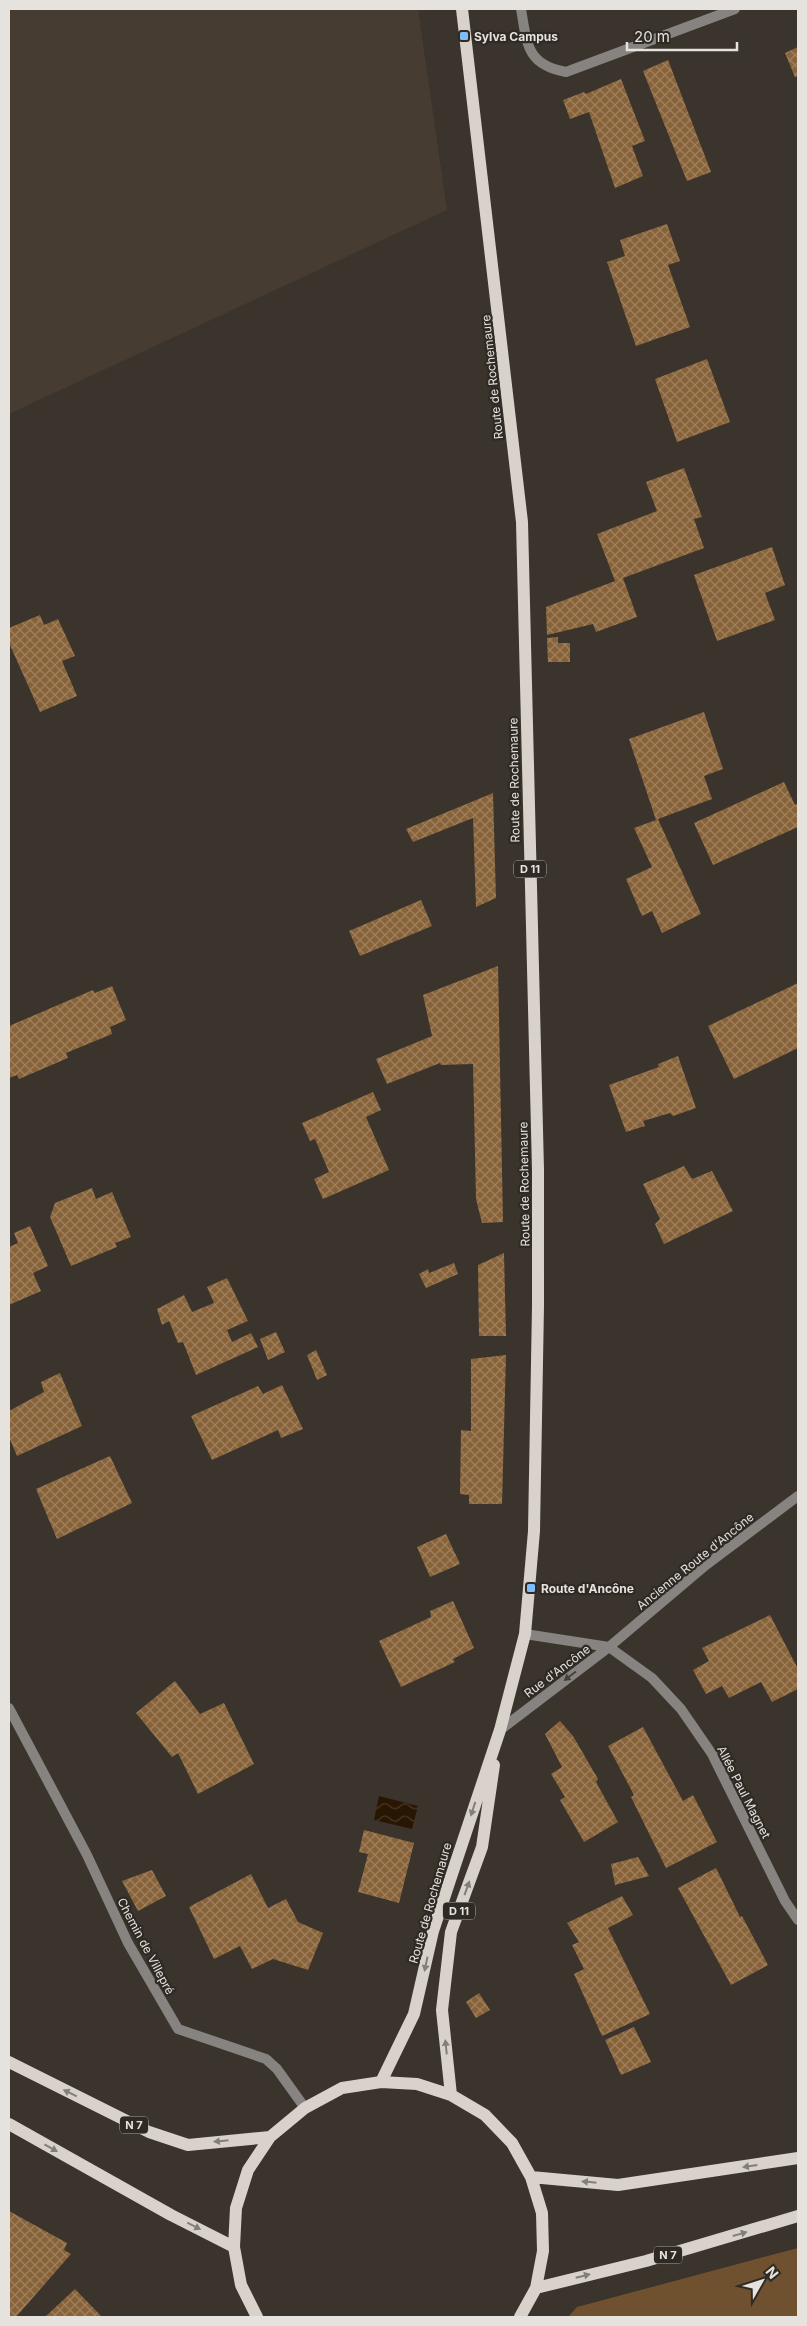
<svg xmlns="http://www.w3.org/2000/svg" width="807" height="2326" font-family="Inter,sans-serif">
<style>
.built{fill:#463c31}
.grass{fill:#70512f}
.water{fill:url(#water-waves)}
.building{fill:url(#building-cross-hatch)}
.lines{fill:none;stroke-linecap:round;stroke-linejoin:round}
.minor{stroke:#878380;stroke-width:10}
.primary{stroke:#d8d2cb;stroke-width:12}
.oneway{fill:#45403b}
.oneway2{fill:#847e78}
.poi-dot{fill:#7fbdfa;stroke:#2f2a24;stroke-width:2}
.labels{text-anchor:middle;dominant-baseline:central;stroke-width:4.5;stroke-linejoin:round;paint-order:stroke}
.shield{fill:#2f2a24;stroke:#afaba6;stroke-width:1}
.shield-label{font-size:11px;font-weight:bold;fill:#e6e2de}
.poi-label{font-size:12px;font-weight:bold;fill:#e6e2de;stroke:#2f2a24;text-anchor:start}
.street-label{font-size:12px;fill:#e6e2de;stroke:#2f2a24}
</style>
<defs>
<pattern id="water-waves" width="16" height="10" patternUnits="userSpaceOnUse" patternTransform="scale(1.25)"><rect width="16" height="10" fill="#281602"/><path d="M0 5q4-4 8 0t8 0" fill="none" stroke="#473826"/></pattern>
<pattern id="building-cross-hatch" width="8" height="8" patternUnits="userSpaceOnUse" patternTransform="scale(1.25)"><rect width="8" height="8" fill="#886339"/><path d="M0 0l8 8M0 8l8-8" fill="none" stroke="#9e805f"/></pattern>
</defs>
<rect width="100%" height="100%" fill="#3a342d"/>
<path class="built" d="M 9,9 L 418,9 L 447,210 L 9,414 Z"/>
<path class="grass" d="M 798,2248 L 798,2317 L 568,2317 L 577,2307 Z"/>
<path class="water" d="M 379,1796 L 418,1806 L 412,1829 L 374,1820 Z"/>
<path class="building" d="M 798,47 L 798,76 L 795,77 L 785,53 Z
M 668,60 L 711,172 L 687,181 L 643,71 Z
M 621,79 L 645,141 L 632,146 L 643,176 L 615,188 L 589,112 L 570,119 L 563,100 L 584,92 L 586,94 Z
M 667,224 L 680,261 L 668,265 L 690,327 L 636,346 L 607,262 L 625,256 L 620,240 Z
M 707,359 L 730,422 L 677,442 L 655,379 Z
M 684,468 L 702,517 L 694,519 L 704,548 L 623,578 L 637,617 L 596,632 L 593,624 L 547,635 L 546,607 L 615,581 L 597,534 L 657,511 L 646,482 Z
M 772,547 L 785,585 L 765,593 L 775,620 L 717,641 L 694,575 Z
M 40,615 L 44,625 L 58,619 L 75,656 L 62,661 L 77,696 L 40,712 L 9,643 L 9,628 Z
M 558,637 L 558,643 L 570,643 L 570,662 L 548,662 L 547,638 Z
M 704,712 L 723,769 L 704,776 L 712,799 L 658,819 L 701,914 L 662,933 L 652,911 L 642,916 L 626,879 L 652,867 L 634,828 L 656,820 L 629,739 Z
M 784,782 L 795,805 L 798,803 L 798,827 L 713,865 L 694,823 Z
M 493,793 L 496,898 L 476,907 L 473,818 L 413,842 L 406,829 Z
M 421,900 L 432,926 L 360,956 L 349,931 Z
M 498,966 L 503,1222 L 482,1223 L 476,1199 L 473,1064 L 441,1065 L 440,1063 L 387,1084 L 376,1059 L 432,1036 L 423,995 Z
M 798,983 L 798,1048 L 734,1079 L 708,1026 Z
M 112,986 L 126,1020 L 110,1027 L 112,1034 L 66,1053 L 68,1058 L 19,1079 L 17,1075 L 9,1078 L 9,1026 L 93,990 L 95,993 Z
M 678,1056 L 696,1108 L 673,1116 L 670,1113 L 643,1121 L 645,1126 L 626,1132 L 609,1085 L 659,1067 L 658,1064 Z
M 373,1092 L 381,1110 L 366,1117 L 389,1170 L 323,1199 L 314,1179 L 329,1172 L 315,1139 L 310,1141 L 302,1123 Z
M 684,1166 L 692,1179 L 712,1171 L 733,1211 L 664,1244 L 655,1224 L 660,1219 L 643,1184 Z
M 92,1188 L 96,1199 L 112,1192 L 131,1237 L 115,1243 L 117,1247 L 71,1266 L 50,1217 L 55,1203 Z
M 30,1226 L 48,1266 L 33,1273 L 41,1291 L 9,1305 L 9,1247 L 18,1243 L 14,1233 Z
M 504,1253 L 506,1336 L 479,1336 L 478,1265 Z
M 454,1263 L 458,1274 L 426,1288 L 419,1274 L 428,1269 L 429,1273 Z
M 227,1278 L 248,1321 L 227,1330 L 232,1342 L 251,1333 L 258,1347 L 196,1375 L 183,1342 L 178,1343 L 169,1321 L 162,1325 L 157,1309 L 184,1295 L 192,1312 L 214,1303 L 207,1287 Z
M 276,1332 L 285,1352 L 268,1360 L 260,1339 Z
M 316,1350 L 327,1375 L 317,1380 L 307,1355 Z
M 506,1355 L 502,1504 L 469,1504 L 469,1495 L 460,1494 L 461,1430 L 471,1431 L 471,1359 Z
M 60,1373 L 82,1426 L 17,1456 L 9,1437 L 9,1411 L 44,1392 L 41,1382 Z
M 282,1385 L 303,1429 L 281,1438 L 278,1430 L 212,1460 L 191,1416 L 258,1386 L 263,1394 Z
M 110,1456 L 132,1503 L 57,1539 L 36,1489 Z
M 446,1534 L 460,1564 L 430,1577 L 417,1547 Z
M 453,1601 L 474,1648 L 453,1659 L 455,1662 L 401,1687 L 379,1641 L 431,1617 L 430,1611 Z
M 770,1615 L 798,1669 L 798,1689 L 772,1702 L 761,1682 L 729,1698 L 722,1686 L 706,1694 L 693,1670 L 709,1661 L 702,1648 Z
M 175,1681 L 200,1714 L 224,1703 L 254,1764 L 198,1794 L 178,1753 L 172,1757 L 136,1713 Z
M 560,1721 L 573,1736 L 598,1779 L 596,1782 L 618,1822 L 584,1842 L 560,1800 L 565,1797 L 551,1774 L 562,1767 L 545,1734 Z
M 643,1727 L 683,1801 L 693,1795 L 717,1842 L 666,1868 L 631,1797 L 634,1795 L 608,1746 Z
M 364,1830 L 414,1843 L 399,1903 L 358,1892 L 368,1854 L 359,1852 Z
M 638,1857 L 649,1876 L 615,1885 L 611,1864 Z
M 716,1868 L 740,1917 L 742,1916 L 768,1965 L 731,1985 L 678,1888 Z
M 152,1870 L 166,1896 L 138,1911 L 122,1881 Z
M 251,1874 L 268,1908 L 286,1899 L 298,1922 L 323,1933 L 308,1970 L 273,1959 L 252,1969 L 240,1946 L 214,1959 L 189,1907 Z
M 622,1896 L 633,1915 L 608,1928 L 650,2014 L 602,2036 L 574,1974 L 584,1969 L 572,1945 L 579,1942 L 567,1923 Z
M 479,1993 L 490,2010 L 476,2018 L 466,2002 Z
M 634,2027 L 651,2062 L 621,2075 L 605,2040 Z
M 9,2211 L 67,2243 L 64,2250 L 71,2254 L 16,2317 L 9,2317 Z
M 75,2289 L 102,2317 L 45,2317 Z"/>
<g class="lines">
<path class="minor" d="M 521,9 C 527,43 526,65 566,72 L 735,9
M 525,1634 L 609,1647 L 652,1678 L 681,1709 L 712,1754 L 785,1901 L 798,1920
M 9,1708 L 87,1855 L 128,1943 L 178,2029 L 266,2059 L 277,2069 L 305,2108
M 500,1730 L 609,1647 L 706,1565 L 798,1496"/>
<path class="primary" d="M 9,2062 L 149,2132 L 188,2145 L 270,2137
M 381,2082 L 414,2014 L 433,1931 L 500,1730 L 525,1634 L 534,1531 L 538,1306 L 538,1170 L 522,522 L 462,9
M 451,2095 L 442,2010 L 451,1932 L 482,1847 L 494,1765
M 9,2124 L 171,2215 L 234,2247
M 531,2177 L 618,2185 L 798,2158
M 536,2288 L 646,2261 L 798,2216
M 257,2317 L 241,2285 L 234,2247 L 236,2208 L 248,2170 L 270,2137 L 305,2108 L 342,2088 L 381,2082 L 417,2084 L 451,2095 L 485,2115 L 512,2143 L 531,2177 L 542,2213 L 543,2251 L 536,2288 L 520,2317"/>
</g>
<defs><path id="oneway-solid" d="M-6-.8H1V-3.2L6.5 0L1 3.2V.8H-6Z" transform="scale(1.25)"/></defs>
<use class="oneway" href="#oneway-solid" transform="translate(570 1676) rotate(143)"/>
<g class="oneway2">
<use href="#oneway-solid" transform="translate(473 1809) rotate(108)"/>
<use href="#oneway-solid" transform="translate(467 1888) rotate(-70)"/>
<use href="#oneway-solid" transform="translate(426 1964) rotate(102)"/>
<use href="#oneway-solid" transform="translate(446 2047) rotate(-96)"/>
<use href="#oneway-solid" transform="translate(70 2093) rotate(-154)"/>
<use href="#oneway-solid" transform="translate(221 2141) rotate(174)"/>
<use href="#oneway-solid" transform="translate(51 2148) rotate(29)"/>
<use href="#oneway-solid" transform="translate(750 2166) rotate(172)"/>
<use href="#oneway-solid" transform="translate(589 2182) rotate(-174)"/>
<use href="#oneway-solid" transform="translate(194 2226) rotate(27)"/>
<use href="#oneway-solid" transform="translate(740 2234) rotate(-16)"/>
<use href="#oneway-solid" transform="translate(583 2276) rotate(-14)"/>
</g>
<g class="poi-dot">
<rect x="459" y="31" width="10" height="10" rx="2.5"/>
<rect x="526" y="1583" width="10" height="10" rx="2.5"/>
</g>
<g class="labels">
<g class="shield">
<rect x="514" y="860.5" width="32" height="17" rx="4"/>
<rect x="443" y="1902.5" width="32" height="17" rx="4"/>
<rect x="120" y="2116.5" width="28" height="17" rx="4"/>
<rect x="654" y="2246.5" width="28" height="17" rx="4"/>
</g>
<g class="shield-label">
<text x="530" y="869">D 11</text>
<text x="459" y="1911">D 11</text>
<text x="134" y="2125">N 7</text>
<text x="668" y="2255">N 7</text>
</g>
<g class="poi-label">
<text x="474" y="36">Sylva Campus</text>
<text x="541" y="1588">Route d'Ancône</text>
</g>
<g class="street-label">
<text transform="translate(492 377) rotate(-96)">Route de Rochemaure</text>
<text transform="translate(514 780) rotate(-91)">Route de Rochemaure</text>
<text transform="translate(524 1184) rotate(-91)">Route de Rochemaure</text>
<text transform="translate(695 1561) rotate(-39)">Ancienne Route d'Ancône</text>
<text transform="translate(557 1671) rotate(-37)">Rue d'Ancône</text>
<text transform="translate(744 1792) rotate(63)">Allée Paul Magnet</text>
<text transform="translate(430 1903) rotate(-74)">Route de Rochemaure</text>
<text transform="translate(146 1946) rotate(62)">Chemin de Villepré</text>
</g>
</g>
<rect width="807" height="2326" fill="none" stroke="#e6e2de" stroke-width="20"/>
<g transform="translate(762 2281) rotate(51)" stroke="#2f2a24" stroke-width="4" paint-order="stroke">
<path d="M0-4L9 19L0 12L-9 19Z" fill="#e6e2de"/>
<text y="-8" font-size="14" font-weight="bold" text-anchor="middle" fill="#e6e2de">N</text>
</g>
<path d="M627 42v8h110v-8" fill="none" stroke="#e6e2de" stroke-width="2.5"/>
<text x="634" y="42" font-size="15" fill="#e6e2de" stroke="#2f2a24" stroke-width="4" paint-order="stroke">20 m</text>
</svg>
